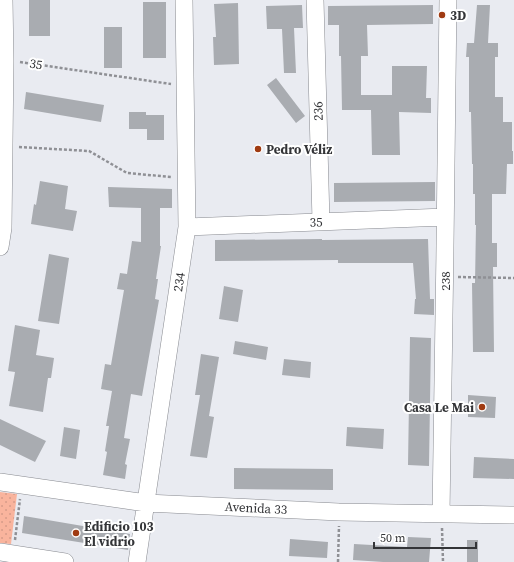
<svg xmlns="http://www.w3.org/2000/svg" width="514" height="562" font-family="'Source Serif 4',serif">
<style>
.green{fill:url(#green-dots)}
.building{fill:#a9acb1}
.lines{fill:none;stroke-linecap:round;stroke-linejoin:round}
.minor-casing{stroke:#888a90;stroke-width:18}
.path{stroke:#8f9095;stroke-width:2.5;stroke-dasharray:3 2;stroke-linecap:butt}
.minor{stroke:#fff;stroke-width:17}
.poi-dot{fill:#a03b12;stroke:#fff;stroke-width:1.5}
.labels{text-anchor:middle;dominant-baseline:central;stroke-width:4;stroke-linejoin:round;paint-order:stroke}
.poi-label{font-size:13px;font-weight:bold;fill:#333437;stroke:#fff;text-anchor:start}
.street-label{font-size:13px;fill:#333437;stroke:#fff}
</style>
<defs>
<pattern id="green-dots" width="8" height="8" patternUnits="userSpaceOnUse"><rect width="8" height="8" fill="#f9b49d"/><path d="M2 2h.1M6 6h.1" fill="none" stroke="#d69b88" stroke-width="1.8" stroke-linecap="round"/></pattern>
</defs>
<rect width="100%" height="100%" fill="#e9ebf1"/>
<path class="green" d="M 0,492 L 17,494 L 11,544 L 0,543 Z"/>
<path class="building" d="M 29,0 L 50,0 L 50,36 L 29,36 Z
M 143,2 L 166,2 L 166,58 L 143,58 Z
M 238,3 L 239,64 L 214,65 L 213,37 L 216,37 L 214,4 Z
M 302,5 L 303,28 L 294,28 L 296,73 L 284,73 L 282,29 L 267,29 L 266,6 Z
M 433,5 L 433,24 L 367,25 L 368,56 L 361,56 L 361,95 L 392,95 L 392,66 L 427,66 L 426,98 L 431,98 L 431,113 L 399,112 L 400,155 L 372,155 L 371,110 L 342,110 L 341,56 L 339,56 L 339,25 L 328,25 L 328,6 Z
M 477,5 L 490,5 L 488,43 L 498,43 L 498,57 L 495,57 L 495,97 L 503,97 L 503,122 L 512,122 L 512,151 L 513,151 L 513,164 L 507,164 L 506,194 L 492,194 L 492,243 L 497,243 L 497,267 L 493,267 L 494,352 L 473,352 L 472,283 L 475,283 L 476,225 L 475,225 L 475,194 L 473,194 L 473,164 L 472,164 L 471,112 L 469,112 L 469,57 L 466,57 L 467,43 L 474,43 Z
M 104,27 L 122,27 L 122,68 L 104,68 Z
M 276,78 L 305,116 L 296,123 L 267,85 Z
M 26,92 L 104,105 L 101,122 L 24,109 Z
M 129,112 L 146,112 L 146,115 L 164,115 L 164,140 L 147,140 L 147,129 L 129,129 Z
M 40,181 L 68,186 L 65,209 L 77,211 L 73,231 L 31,224 L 34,204 L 36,205 Z
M 435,182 L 435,201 L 334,202 L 334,183 Z
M 108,187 L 172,189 L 172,208 L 160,208 L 160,246 L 161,246 L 156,279 L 158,279 L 155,299 L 159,300 L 142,396 L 131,394 L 124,438 L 130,439 L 125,464 L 127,465 L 125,479 L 103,475 L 107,452 L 105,451 L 109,426 L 106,426 L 112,391 L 101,389 L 105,364 L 111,365 L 124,290 L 117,289 L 120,273 L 127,274 L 132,241 L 141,242 L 141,208 L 109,207 Z
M 322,239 L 322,240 L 428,239 L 430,299 L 434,299 L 434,315 L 414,314 L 415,299 L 416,299 L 413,263 L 338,263 L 338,260 L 215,261 L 215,240 Z
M 49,254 L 69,258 L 59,324 L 38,321 Z
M 224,286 L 243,290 L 238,322 L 219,319 Z
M 15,325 L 40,330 L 36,355 L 54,358 L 51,378 L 48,378 L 43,412 L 9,406 L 15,372 L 8,371 Z
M 410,337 L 431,338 L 429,466 L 408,465 Z
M 235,341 L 268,347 L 266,360 L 233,354 Z
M 201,354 L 219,357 L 209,416 L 214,417 L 207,458 L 190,456 L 200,395 L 195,395 Z
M 284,359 L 311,362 L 310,378 L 282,375 Z
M 468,395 L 496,397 L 495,418 L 468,417 Z
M 0,419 L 46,441 L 35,462 L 0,445 Z
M 64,427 L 80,430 L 76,459 L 60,456 Z
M 347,427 L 384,429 L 383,449 L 346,446 Z
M 474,457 L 514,459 L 514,479 L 473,478 Z
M 234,468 L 333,469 L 333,490 L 234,489 Z
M 24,516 L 130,534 L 128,550 L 22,533 Z
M 408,537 L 431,538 L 429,562 L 383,562 L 353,560 L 354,544 L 407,547 Z
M 290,539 L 328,542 L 327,558 L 289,556 Z
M 467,540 L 478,540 L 478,562 L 467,562 Z"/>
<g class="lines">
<g class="minor-casing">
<path id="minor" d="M 315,0 L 321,221
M 187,227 L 445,217
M 0,247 L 3,228 L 5,60 L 4,0
M 0,482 L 146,503 L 339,512 L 514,515
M 441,514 C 444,343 446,171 448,0
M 0,552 L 65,562
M 137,562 L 187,227 L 184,0"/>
</g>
<path class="path" d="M 20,62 L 171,84
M 19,147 L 89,151 L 127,173 L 171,177
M 458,277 L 514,278
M 442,528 L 443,562
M 15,540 L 20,499
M 338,562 L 339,526"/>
<use href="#minor" class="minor"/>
</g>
<g class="poi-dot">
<circle cx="442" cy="15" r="4"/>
<circle cx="258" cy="149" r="4"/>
<circle cx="482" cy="407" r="4"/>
<circle cx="76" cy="533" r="4"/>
</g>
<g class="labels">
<g class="poi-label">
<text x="450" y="15">3D</text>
<text x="266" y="149">Pedro Véliz</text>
<text x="474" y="407" text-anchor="end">Casa Le Mai</text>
<text x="84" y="526">Edificio 103<tspan x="84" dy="15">El vidrio</tspan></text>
</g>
<g class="street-label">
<text transform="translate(36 64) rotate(8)">35</text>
<text transform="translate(318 111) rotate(-91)">236</text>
<text transform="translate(316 222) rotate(-2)">35</text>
<text transform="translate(445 281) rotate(-90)">238</text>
<text transform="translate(179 282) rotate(-82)">234</text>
<text transform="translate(256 508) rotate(3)">Avenida 33</text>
</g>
</g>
<path d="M374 542v6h102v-6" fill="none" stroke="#333437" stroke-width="2"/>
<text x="380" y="542" font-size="12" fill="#333437" stroke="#ffffff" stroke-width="3" paint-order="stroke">50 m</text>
</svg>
